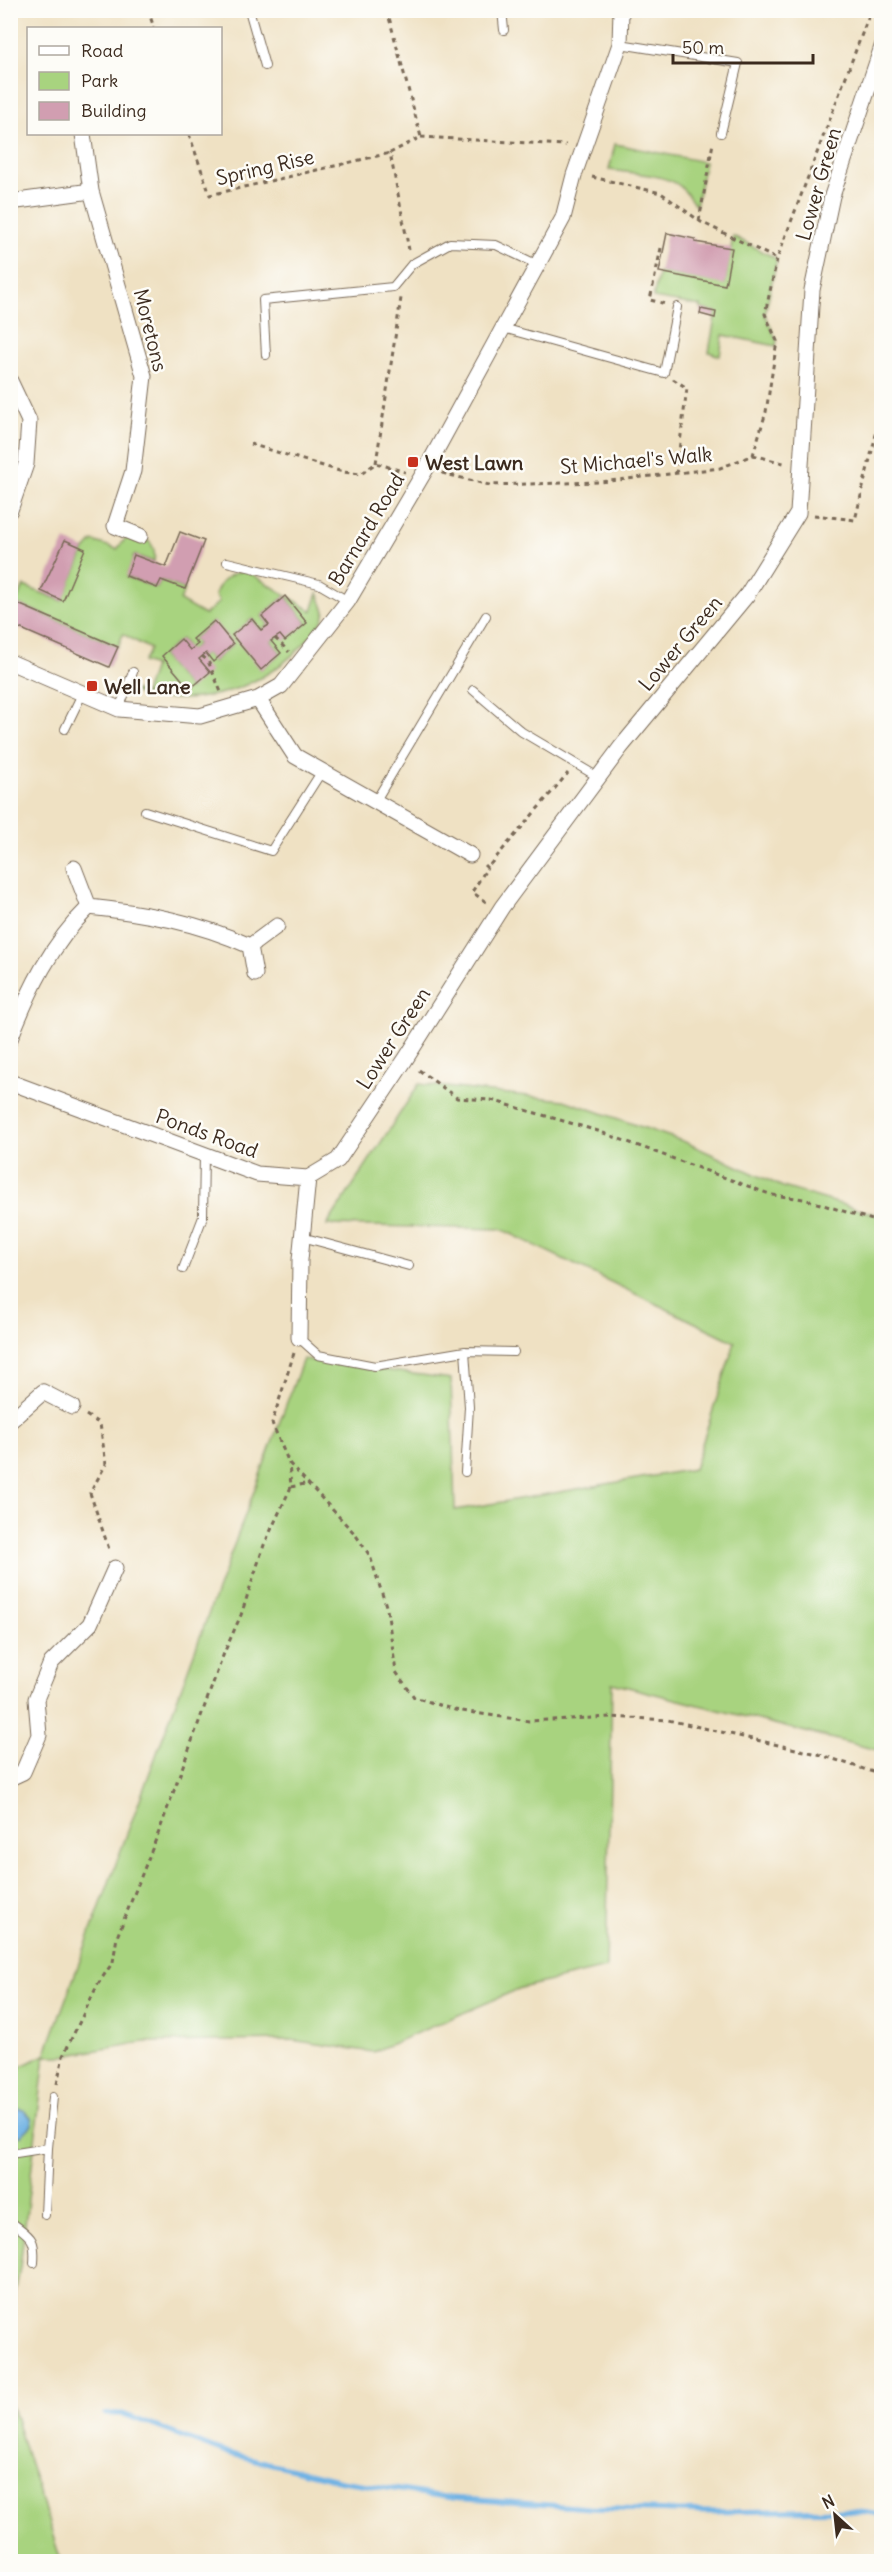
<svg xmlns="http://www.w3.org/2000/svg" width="892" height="2572" font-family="Delius,sans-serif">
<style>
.green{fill:#a8d37f;stroke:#727e4e;stroke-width:1.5;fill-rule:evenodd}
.water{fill:#6fb2e4;stroke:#556e81;stroke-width:1.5}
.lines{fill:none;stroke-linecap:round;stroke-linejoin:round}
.stream{stroke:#6fb2e4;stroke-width:5}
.building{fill:#d19eb1}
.service-casing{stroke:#7a6a58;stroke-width:10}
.minor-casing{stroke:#7a6a58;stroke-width:17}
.path{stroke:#7a6a58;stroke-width:3;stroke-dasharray:4.5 4.5;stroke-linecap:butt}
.service{stroke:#fff;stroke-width:8}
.minor{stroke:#fff;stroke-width:15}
.poi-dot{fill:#c8321e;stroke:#fdfcf7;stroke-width:2}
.labels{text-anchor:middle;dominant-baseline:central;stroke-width:5;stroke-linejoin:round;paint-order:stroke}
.street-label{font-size:20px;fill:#3b2a1e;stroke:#fdfcf7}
.poi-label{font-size:20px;font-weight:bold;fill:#3b2a1e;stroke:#fdfcf7;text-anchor:start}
</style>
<rect width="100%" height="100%" fill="#fdfcf7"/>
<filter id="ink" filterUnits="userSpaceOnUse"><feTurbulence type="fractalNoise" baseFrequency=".0167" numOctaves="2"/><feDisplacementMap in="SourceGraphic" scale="12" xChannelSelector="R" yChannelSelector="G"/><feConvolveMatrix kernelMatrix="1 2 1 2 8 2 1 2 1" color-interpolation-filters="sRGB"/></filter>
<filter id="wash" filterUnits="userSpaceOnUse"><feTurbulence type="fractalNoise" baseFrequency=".008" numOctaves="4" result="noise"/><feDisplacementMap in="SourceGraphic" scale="24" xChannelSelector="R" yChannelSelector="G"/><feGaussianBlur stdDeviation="1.35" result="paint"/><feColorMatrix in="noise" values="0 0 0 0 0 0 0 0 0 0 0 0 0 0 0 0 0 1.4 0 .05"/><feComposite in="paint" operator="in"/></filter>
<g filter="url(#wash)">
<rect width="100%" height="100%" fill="#efe1c3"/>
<path class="green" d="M 615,144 L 705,162 L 696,206 C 690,200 687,193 682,188 C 669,174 628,173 609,170 Z
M 733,236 L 777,259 L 765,314 L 777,341 L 776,346 L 723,335 L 720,356 L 709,352 L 716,312 L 701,309 L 701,306 L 653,298 L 659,272 L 725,284 Z
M 129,534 C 147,538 157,542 154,562 L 134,555 L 127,577 L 157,588 L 161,580 L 185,589 L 180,601 L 204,615 L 219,602 L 215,595 C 220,580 229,574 245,570 L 312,611 L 318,593 L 325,611 L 323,620 C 279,685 201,715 126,690 L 127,688 L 145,693 L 154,666 L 143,662 L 150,649 L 123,634 L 118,647 L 16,603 L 24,586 L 62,601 L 85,550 L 93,541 L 117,549 ZM 285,596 L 307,623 L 285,640 L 280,635 L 271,641 L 281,653 L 261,669 L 233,635 L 252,619 L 261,630 L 269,625 L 262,616 ZM 213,622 L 233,644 L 213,662 L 206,653 L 199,659 L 190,689 L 162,656 L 181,639 L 190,650 L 198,644 L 193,639 Z
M 419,1084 L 564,1100 L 685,1142 L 783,1187 L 881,1216 L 881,1751 L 612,1683 L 606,1968 L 521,1988 L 373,2052 L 291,2040 L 144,2042 L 63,2056 L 45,2056 L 20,2267 L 11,2317 L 11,2071 L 45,2055 L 303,1359 L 451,1379 L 455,1510 L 694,1469 L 735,1342 L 501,1229 L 327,1225 Z
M 11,2404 L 61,2561 L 11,2561 Z"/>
<path class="water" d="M 11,2108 L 24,2110 L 31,2118 L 32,2125 L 21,2136 L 11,2136 Z"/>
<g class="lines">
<path class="stream" d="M 106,2414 L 123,2414 L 223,2452 L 342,2481 L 452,2498 L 590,2508 L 706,2512 L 844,2510 L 882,2515"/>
</g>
<g id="blocks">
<path class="building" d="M 667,233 L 695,239 L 695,242 L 732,248 L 725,285 L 659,272 Z
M 701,309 L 716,312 L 715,318 L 700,314 Z
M 180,532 L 204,541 L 185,589 L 161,580 L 157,588 L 126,576 L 134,555 L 166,567 Z
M 65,540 L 85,549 L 63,601 L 41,591 Z
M 285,596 L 307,623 L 285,641 L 280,635 L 271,641 L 281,653 L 261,670 L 232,635 L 252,619 L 261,630 L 269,625 L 262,616 Z
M 16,603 L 118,647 L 109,667 L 10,624 L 10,616 Z
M 214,621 L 233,644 L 213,662 L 206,653 L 199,659 L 210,672 L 190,689 L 162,656 L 181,639 L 190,650 L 198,644 L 193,639 Z"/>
</g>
</g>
<g filter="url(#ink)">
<use href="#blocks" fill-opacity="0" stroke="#7a6a58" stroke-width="1.5"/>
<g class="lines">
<g class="service-casing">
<path id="service" d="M 249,10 L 265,66
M 502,10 L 504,30
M 620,44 L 738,63 L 721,133
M 503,328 L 664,373 L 677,307
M 266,355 L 263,300 L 393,287 L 412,264 L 450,243 L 496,245 L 538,265
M 227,562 L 319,584 L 348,601
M 473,690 L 522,732 L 598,777
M 119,709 L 133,672
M 65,729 L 82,694
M 375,802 L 486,616
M 145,811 L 271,851 L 322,771
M 302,1237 L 409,1266
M 183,1269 L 203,1217 L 204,1154
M 299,1338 L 318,1355 L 375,1366 L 465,1351 L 469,1407 L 465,1472
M 465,1351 L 514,1352
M 10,2154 L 48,2148 L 53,2097
M 45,2215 L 48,2148
M 10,2221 C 30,2237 36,2236 34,2263"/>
</g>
<g class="minor-casing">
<path id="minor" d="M 83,134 L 91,191 L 144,376 L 133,471 L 115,526 L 140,536
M 10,202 L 91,191
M 10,381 L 29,421 L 26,464 L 10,510
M 10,662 L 119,709 L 200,716 L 258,699 L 281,686 L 348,601 L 426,469 L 563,218 L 574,175 L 620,44 L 621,10
M 258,699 L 295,756 L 470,855
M 89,907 C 146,913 197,922 250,946
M 255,974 L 250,946 L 277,926
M 10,1039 C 29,990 51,944 89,907 L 74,868
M 10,1082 L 257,1174 L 308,1178 L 300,1260 L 299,1338
M 308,1178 L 338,1160 L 405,1060 L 502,907 L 621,747 L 747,595 L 798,513 L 812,290 L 832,196 L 882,47
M 10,1421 L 43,1392 L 72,1407
M 10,1778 L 23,1772 L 39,1735 L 36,1699 L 51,1663 L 90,1624 L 115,1568"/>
</g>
<path class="path" d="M 148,10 L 154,28
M 387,10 L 421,137 L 390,153 L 409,250
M 189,134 L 210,195 L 390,153
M 421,137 L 566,145
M 592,177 L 661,193 L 701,222 L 777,259
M 699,221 L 713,143
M 661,248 L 650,300 L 666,304
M 673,379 L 687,388 L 676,474
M 250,444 L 343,472 L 361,474 L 376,463 L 405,472
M 753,455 L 787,464
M 376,463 L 401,298
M 442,473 L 489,485 L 601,482 L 720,468 L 753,455 L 766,412 L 777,341 L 765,314 L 777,259 L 871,10
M 814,515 L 855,520 L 882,410
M 275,638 L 289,652
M 202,656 L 208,661 L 221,692
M 484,865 L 487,868 L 568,773
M 486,902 L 472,892 L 487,868
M 419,1070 L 457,1098 L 491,1100 L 598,1131 L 772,1195 L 804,1199 L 882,1223
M 294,1353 L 272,1423 L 289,1463 L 355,1534 L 370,1556 L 387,1609 L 396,1672 L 414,1697 L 455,1710 L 529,1721 L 611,1717 L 668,1720 L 818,1754 L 882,1775
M 86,1415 L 100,1424 L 106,1464 L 90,1493 L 110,1552
M 291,1487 L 309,1483
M 57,2084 L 63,2056 L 98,1984 L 113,1962 L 117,1937 L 160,1829 L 224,1653 L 241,1615 L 264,1545 L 291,1487 L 289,1463"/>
<use href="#service" class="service"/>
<use href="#minor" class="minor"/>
</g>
</g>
<g class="poi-dot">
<rect x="407" y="456" width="12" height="12" rx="3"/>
<rect x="86" y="680" width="12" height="12" rx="3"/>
</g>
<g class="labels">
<g class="street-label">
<text transform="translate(265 167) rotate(-13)">Spring Rise</text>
<text transform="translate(818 184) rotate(-74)">Lower Green</text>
<text transform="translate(151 330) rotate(76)">Moretons</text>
<text transform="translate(636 460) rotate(-5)">St Michael's Walk</text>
<text transform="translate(366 529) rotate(-59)">Barnard Road</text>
<text transform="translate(680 643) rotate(-50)">Lower Green</text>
<text transform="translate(393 1038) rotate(-57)">Lower Green</text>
<text transform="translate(207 1133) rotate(20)">Ponds Road</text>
</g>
<g class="poi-label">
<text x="425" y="462">West Lawn</text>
<text x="104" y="686">Well Lane</text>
</g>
</g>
<rect width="892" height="2572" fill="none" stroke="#fdfcf7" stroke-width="36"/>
<rect x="27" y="27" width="195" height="108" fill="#fdfcf7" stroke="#afa8a0" stroke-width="1.5"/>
<rect x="39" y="46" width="30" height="9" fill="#ffffff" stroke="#afa8a0" stroke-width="1.5"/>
<text x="81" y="57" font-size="18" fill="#3b2a1e">Road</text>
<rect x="39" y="72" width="30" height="18" fill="#a8d37f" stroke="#afa8a0" stroke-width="1.5"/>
<text x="81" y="87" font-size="18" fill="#3b2a1e">Park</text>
<rect x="39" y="102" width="30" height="18" fill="#d19eb1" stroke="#afa8a0" stroke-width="1.5"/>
<text x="81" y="117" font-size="18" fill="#3b2a1e">Building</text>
<g transform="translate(835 2515) rotate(333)" stroke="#fdfcf7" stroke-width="4.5" paint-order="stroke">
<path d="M0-4.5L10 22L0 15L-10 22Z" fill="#3b2a1e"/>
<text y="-9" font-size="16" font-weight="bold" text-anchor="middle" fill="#3b2a1e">N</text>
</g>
<path d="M673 54v9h140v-9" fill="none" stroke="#3b2a1e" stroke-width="3"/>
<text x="682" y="54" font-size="18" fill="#3b2a1e" stroke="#fdfcf7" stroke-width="4.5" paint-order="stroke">50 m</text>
</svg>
